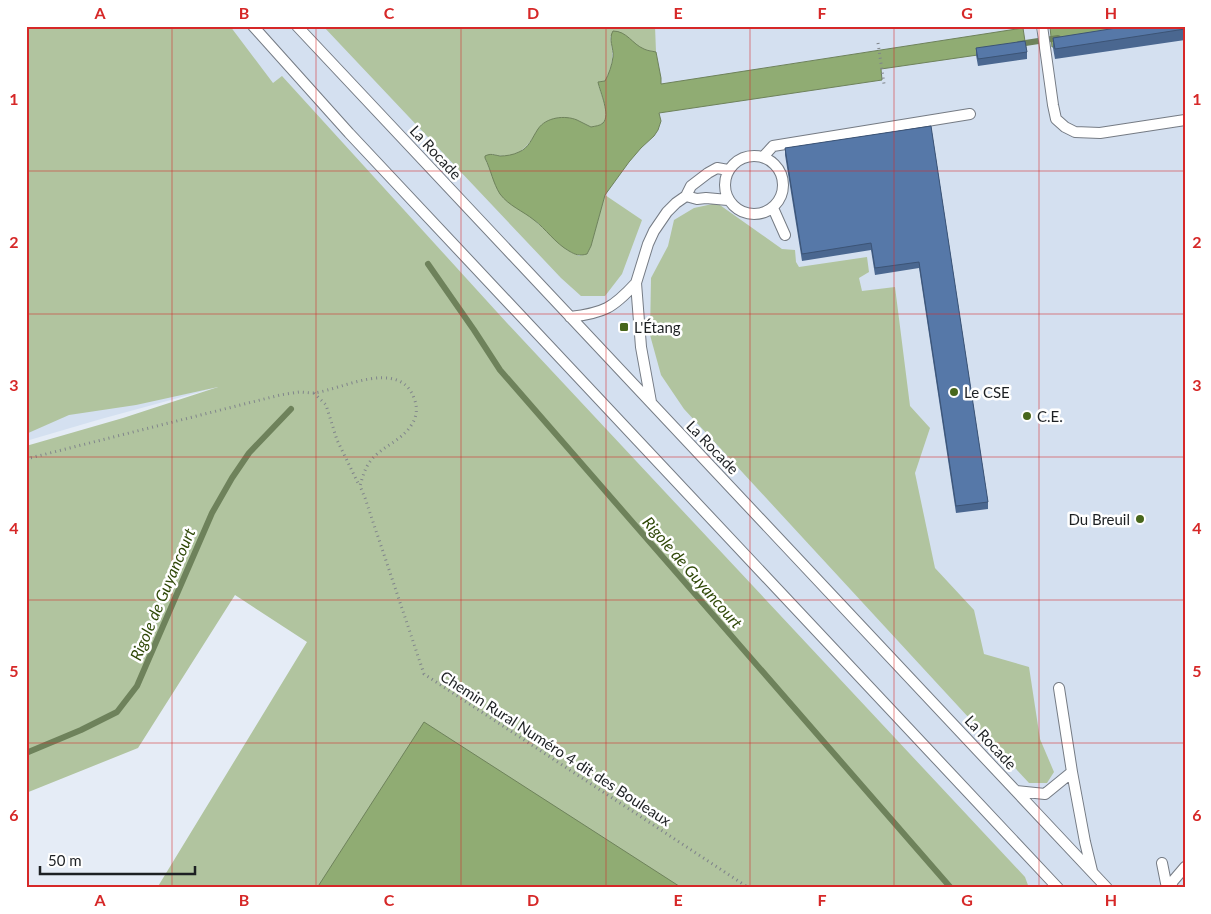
<svg xmlns="http://www.w3.org/2000/svg" width="1211" height="914" font-family="Lato,sans-serif">
<style>
.built{fill:#d4e0f0}
.green{fill:#b1c49f}
.water{fill:#90ac73;stroke:#6e825b}
.lines{fill:none;stroke-linecap:round;stroke-linejoin:round}
.stream{stroke:#6e825b;stroke-width:6}
.lane-casing{stroke:#757b84;stroke-width:12}
.path{stroke:#80858b;stroke-width:3;stroke-dasharray:1 4;stroke-linecap:butt}
.lane{stroke:#fff;stroke-width:10}
.wall{fill:#4a6790}
.building{fill:#5678a8;stroke:#3c5476}
.grid{fill:none;stroke:#d62828;stroke-width:1;stroke-opacity:0.55}
.poi-dot{fill:#48671c;stroke:#fff;stroke-width:2}
.labels{text-anchor:middle;dominant-baseline:central;stroke-width:5;stroke-linejoin:round;paint-order:stroke}
.street-label{font-size:15px;fill:#1d2023;stroke:#fff}
.poi-label{font-size:15px;fill:#1d2023;stroke:#fff;text-anchor:start}
.water-label{font-size:16px;font-style:italic;fill:#2f4807;stroke:#fff}
.neatline{fill:none;stroke:#d62828;stroke-width:2}
.grid-label{font-size:16px;text-anchor:middle;font-weight:bold;fill:#d62828}
</style>
<rect width="100%" height="100%" fill="#e5ecf6"/>
<path class="built" d="M 26,26 L 1185,26 L 1185,888 L 968,888 L 351,351 L 101,419 L 26,441 Z"/>
<path class="green" d="M 26,26 L 230,26 L 273,83 L 282,76 L 507,323 L 1025,877 L 1029,888 L 157,888 L 307,642 L 235,595 L 138,748 L 26,793 L 26,446 L 123,418 L 218,387 L 136,405 L 69,415 L 26,434 Z
M 323,26 L 655,26 L 656,52 L 646,50 L 610,36 C 613,52 614,66 605,81 L 600,81 L 598,83 C 600,93 611,115 603,123 C 600,126 595,127 591,127 L 577,120 L 540,127 C 527,147 519,161 492,154 L 485,158 L 497,188 L 535,221 L 567,250 L 579,256 L 587,254 L 591,246 L 605,195 L 642,220 L 622,274 L 605,296 L 581,296 L 561,278 Z
M 717,203 L 782,249 L 795,250 L 796,262 L 799,267 L 867,257 L 869,272 L 859,278 L 862,291 L 895,287 L 910,406 L 930,428 L 915,473 L 935,568 L 974,610 L 984,654 L 1029,667 L 1040,739 L 1054,772 L 1047,783 L 1029,783 L 684,409 L 661,375 L 650,335 L 651,278 L 668,246 L 674,220 L 694,208 Z"/>
<path class="water" d="M 1057,26 L 1185,26 L 1185,27 L 1052,47 L 1050,27 Z
M 1023,28 L 1026,48 L 881,69 L 882,80 L 659,113 L 661,121 L 658,130 L 654,136 L 641,148 L 629,162 L 605,195 L 591,246 L 587,254 C 579,256 576,255 569,251 C 555,243 546,229 534,220 C 523,211 509,206 500,194 C 493,183 491,170 485,158 L 485,156 C 491,153 494,155 500,156 C 506,156 513,155 519,152 C 529,148 532,138 538,129 C 546,117 565,115 577,120 C 582,122 586,125 591,127 C 595,126 600,126 603,123 C 611,115 600,92 598,82 L 605,81 C 609,74 612,65 613,57 C 614,48 608,39 613,31 C 627,31 632,44 644,49 C 648,51 652,51 656,52 L 661,78 L 661,84 Z
M 424,722 L 682,888 L 317,888 Z"/>
<g class="lines">
<path class="stream" d="M 1019,44 L 1058,38
M 428,264 L 474,330 L 500,370 L 951,888
M 26,753 L 81,730 L 117,712 L 137,686 L 212,513 L 232,478 L 249,453 L 291,409"/>
<g class="lane-casing">
<path id="lane" d="M 253,26 L 349,133 L 1058,888
M 297,26 L 1107,888
M 1042,26 L 1053,105 L 1056,119 L 1065,127 L 1075,132 L 1100,133 L 1185,120
M725 185a29 29 0 1 1 58 0a29 29 0 1 1-58 0Z
M 763,157 L 773,146 L 970,114
M 686,196 L 697,199 L 706,198 L 728,200
M 773,208 L 785,235
M 636,283 L 648,244 L 654,231 L 667,212 L 676,203 L 686,196 L 691,186 L 708,173 L 717,168 L 728,170
M 570,317 C 604,313 613,308 636,283 L 641,347 L 651,402
M 1059,688 L 1072,772
M 1016,791 L 1045,794 L 1072,772 L 1085,842 L 1092,871
M 1162,863 L 1167,888
M 1170,888 L 1173,881 L 1185,867"/>
</g>
<path class="path" d="M 878,43 L 884,84
M 314,393 L 326,405 L 337,440 L 359,485
M 26,459 L 280,395 C 286,394 293,393 299,392 C 304,392 309,393 314,393 C 343,389 399,358 414,398 C 418,408 417,418 410,427 C 401,440 386,445 375,456 C 366,464 363,475 360,486 L 365,498 L 424,674 L 749,888"/>
<use href="#lane" class="lane"/>
</g>
<path class="wall" d="M 1185,26 L 1185,40 L 1055,59 L 1053,48 L 1053,38 Z
M 976,48 L 1027,52 L 1027,59 L 978,66 L 976,55 Z
M 931,126 L 988,502 L 988,509 L 956,513 L 919,268 L 875,275 L 871,250 L 802,261 L 785,155 L 785,148 Z"/>
<path class="building" d="M 1129,26 L 1185,26 L 1185,29 L 1055,49 L 1053,38 Z
M 1025,41 L 1027,52 L 978,59 L 976,48 Z
M 931,126 L 988,502 L 956,506 L 919,262 L 875,268 L 871,243 L 802,254 L 785,148 Z"/>
<path class="grid" d="M 172,26 L 172,888M 316,26 L 316,888M 461,26 L 461,888M 606,26 L 606,888M 750,26 L 750,888M 894,26 L 894,888M 1039,26 L 1039,888M 26,171 L 1185,171M 26,314 L 1185,314M 26,457 L 1185,457M 26,600 L 1185,600M 26,743 L 1185,743"/>
<g class="poi-dot">
<rect x="619" y="322" width="10" height="10" rx="2.5"/>
<circle cx="954" cy="392" r="5"/>
<circle cx="1027" cy="416" r="5"/>
<circle cx="1140" cy="519" r="5"/>
</g>
<g class="labels">
<g class="street-label">
<text transform="translate(436 152) rotate(47)">La Rocade</text>
<text transform="translate(713 447) rotate(46)">La Rocade</text>
<text transform="translate(991 742) rotate(47)">La Rocade</text>
<text transform="translate(556 748) rotate(33)">Chemin Rural Numéro 4 dit des Bouleaux</text>
</g>
<g class="poi-label">
<text x="634" y="327">L'Étang</text>
<text x="964" y="392">Le CSE</text>
<text x="1037" y="416">C.E.</text>
<text x="1130" y="519" text-anchor="end">Du Breuil</text>
</g>
<g class="water-label">
<text transform="translate(693 572) rotate(49)">Rigole de Guyancourt</text>
<text transform="translate(162 594) rotate(-67)">Rigole de Guyancourt</text>
</g>
</g>
<rect width="1211" height="914" fill="none" stroke="#ffffff" stroke-width="55"/>
<path d="M40 866v8h155v-8" fill="none" stroke="#1d2023" stroke-width="2.5"/>
<text x="48" y="866" font-size="15" fill="#1d2023" stroke="#ffffff" stroke-width="4" paint-order="stroke">50 m</text>
<rect x="28" y="28" width="1156" height="858" class="neatline"/>
<g class="grid-label">
<text x="100" y="19">A</text>
<text x="244" y="19">B</text>
<text x="389" y="19">C</text>
<text x="533" y="19">D</text>
<text x="678" y="19">E</text>
<text x="822" y="19">F</text>
<text x="967" y="19">G</text>
<text x="1111" y="19">H</text>
<text x="14" y="105">1</text>
<text x="1197" y="105">1</text>
<text x="14" y="248">2</text>
<text x="1197" y="248">2</text>
<text x="14" y="391">3</text>
<text x="1197" y="391">3</text>
<text x="14" y="534">4</text>
<text x="1197" y="534">4</text>
<text x="14" y="677">5</text>
<text x="1197" y="677">5</text>
<text x="14" y="821">6</text>
<text x="1197" y="821">6</text>
<text x="100" y="906">A</text>
<text x="244" y="906">B</text>
<text x="389" y="906">C</text>
<text x="533" y="906">D</text>
<text x="678" y="906">E</text>
<text x="822" y="906">F</text>
<text x="967" y="906">G</text>
<text x="1111" y="906">H</text>
</g>
</svg>
